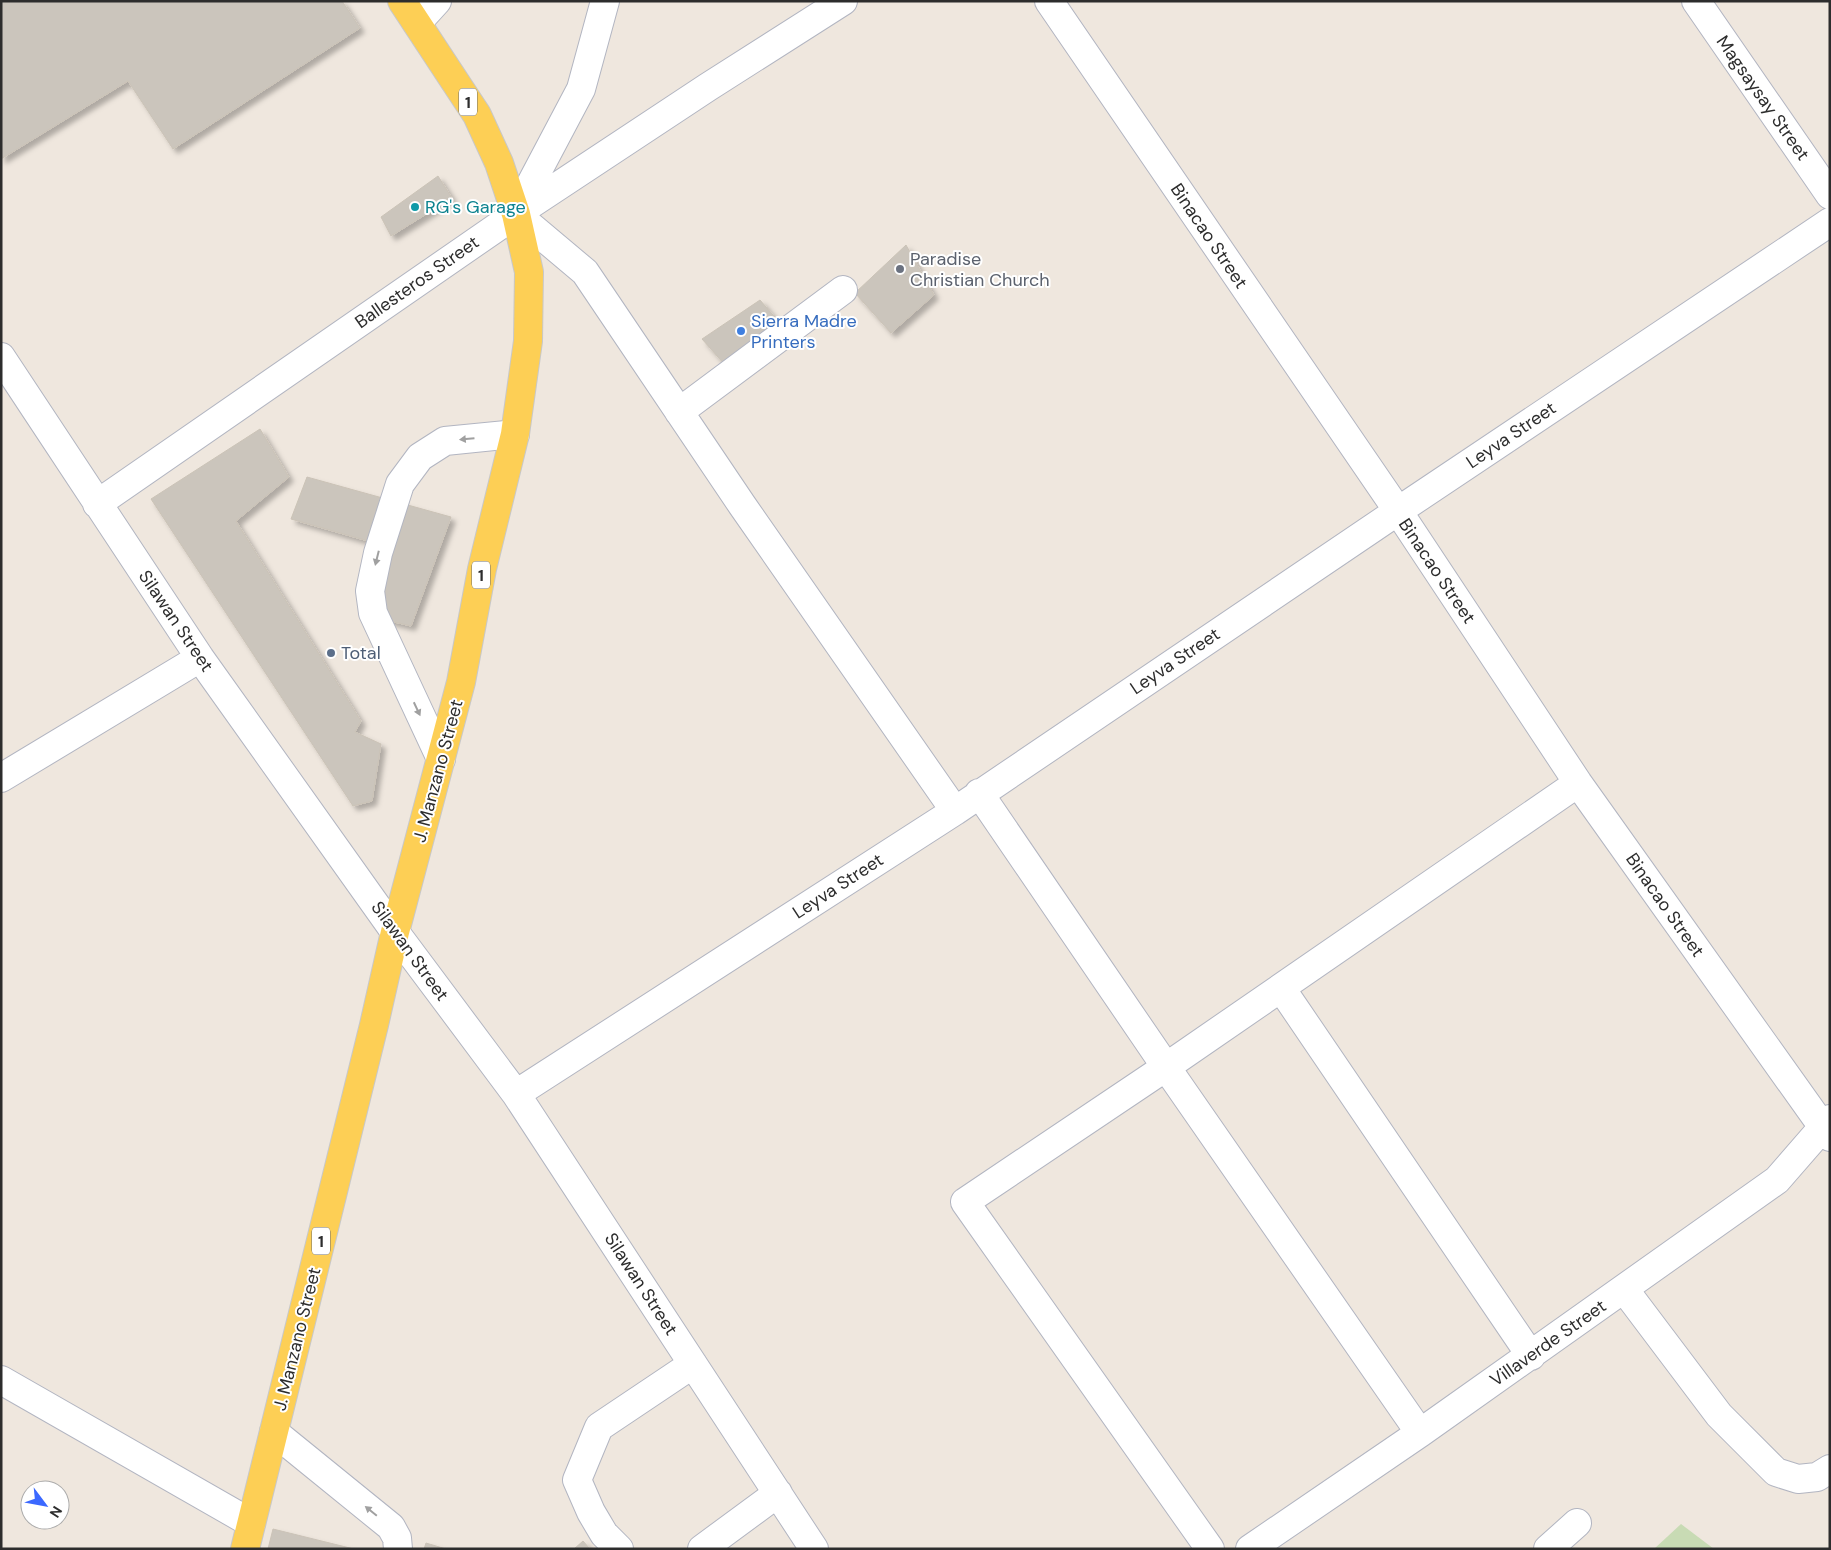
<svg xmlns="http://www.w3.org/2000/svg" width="1831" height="1550" font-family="'DM Sans',sans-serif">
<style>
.cemetery{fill:#c8dbb4}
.building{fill:#cbc5bc;stroke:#cbc3b7;filter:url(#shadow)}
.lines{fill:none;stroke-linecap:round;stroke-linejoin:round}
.minor-casing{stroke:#b2b5c1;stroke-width:30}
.major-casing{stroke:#c8c8c8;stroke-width:30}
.minor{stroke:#fff;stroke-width:28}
.major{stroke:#fdcf55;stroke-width:28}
.oneway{fill:#a0a0a0}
.culture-dot{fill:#0f9aa8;stroke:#fff;stroke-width:2}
.worship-dot{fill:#6b7280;stroke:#fff;stroke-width:2}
.shop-dot{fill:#3f7fe0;stroke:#fff;stroke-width:2}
.service-dot{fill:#5c6f8a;stroke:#fff;stroke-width:2}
.labels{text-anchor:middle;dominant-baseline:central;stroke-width:4;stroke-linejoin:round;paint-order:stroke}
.shield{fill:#fff;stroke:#6c6c6c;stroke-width:1}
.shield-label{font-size:16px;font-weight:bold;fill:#2d2d2d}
.street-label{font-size:18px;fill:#2d2d2d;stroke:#fff}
.culture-label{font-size:18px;fill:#0d838f;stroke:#fff;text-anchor:start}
.worship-label{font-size:18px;fill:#5b616d;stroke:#fff;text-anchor:start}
.shop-label{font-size:18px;fill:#366cbe;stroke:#fff;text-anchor:start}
.service-label{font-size:18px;fill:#4e5e75;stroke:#fff;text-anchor:start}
</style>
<defs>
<filter id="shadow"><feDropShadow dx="4.5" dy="4.5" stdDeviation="2.5" flood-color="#0004"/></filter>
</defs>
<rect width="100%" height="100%" fill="#efe7de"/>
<path class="cemetery" d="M 1681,1524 L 1714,1549 L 1654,1549 Z"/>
<path class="building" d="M 1,1 L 342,1 L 360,28 L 173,149 L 128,81 L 1,159 Z
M 438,176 L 452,198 L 391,236 L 381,217 Z
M 906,245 L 934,295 L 891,333 L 855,293 Z
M 760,300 L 779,322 L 725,365 L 702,339 Z
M 260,429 L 289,477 L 236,521 L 361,721 L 355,732 L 381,744 L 372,801 L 353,806 L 151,499 Z
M 307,477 L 451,517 L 411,626 L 365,615 L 389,547 L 291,519 Z
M 273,1529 L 354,1549 L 268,1549 Z
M 583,1541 L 590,1549 L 574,1549 Z
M 426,1543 L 446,1549 L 424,1549 Z"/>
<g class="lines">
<g class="minor-casing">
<path id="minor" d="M 1049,1 L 1398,511 L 1578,783 L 1830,1137
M 1696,1 L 1830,195
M 417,23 L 437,1
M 516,212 L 581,89 L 605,1
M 516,214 L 585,272 L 742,505 L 955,811
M 1,357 L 200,658 L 395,932 L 516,1094 L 814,1549
M 679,412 L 843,290
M 97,504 L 516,214 L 708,87 L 843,1
M 441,759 L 373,613 L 370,591 L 378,553 L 400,484 L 420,457 L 445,441 L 515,434
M 1,778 L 200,658
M 979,793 L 1166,1067 L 1420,1433
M 1281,988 L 1531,1356
M 516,1094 L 955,811 L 1398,511 L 1830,222
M 1624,1289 L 1719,1415 L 1776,1472 L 1798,1479 L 1817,1477 L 1830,1469
M 1,1380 L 251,1523
M 274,1432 L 391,1527 L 397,1538 L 398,1549
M 619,1549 L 604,1534 L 591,1512 L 577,1480 L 599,1427 L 693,1364
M 702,1549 L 778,1493
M 1210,1549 L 965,1202 L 1166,1067 L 1578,783
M 1250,1549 L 1420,1433 L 1777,1180 L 1830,1119
M 1548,1549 L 1577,1523"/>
</g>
<g class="major-casing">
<path id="major" d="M 245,1549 L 374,1025 L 395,932 L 461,682 L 482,569 L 515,434 L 528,341 L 529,272 L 516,214 L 499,163 L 477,115 L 402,1"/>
</g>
<use href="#minor" class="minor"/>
<use href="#major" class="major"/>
</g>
<defs><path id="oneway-solid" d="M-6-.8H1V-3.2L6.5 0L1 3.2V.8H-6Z" transform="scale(1.25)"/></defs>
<g class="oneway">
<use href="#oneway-solid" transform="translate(467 439) rotate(175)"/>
<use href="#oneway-solid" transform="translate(377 558) rotate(104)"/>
<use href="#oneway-solid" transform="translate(417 709) rotate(65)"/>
<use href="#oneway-solid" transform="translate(371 1511) rotate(-141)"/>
</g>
<circle class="culture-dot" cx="415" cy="207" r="5"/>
<circle class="worship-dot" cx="900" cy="269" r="5"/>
<circle class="shop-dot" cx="741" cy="331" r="5"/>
<circle class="service-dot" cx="331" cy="653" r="5"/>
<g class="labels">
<g class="shield">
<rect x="459" y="88.5" width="18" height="27" rx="4"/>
<rect x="472" y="561.5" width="18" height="27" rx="4"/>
<rect x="312" y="1227.5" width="18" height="27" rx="4"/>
</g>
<g class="shield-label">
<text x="468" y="102">1</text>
<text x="481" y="575">1</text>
<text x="321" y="1241">1</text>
</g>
<g class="street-label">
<text transform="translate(1763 98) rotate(55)">Magsaysay Street</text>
<text transform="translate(1209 236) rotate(56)">Binacao Street</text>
<text transform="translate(417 282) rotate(-35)">Ballesteros Street</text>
<text transform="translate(1511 435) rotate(-34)">Leyva Street</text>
<text transform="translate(1437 571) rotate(56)">Binacao Street</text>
<text transform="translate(176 621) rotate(56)">Silawan Street</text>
<text transform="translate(1175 661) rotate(-34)">Leyva Street</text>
<text transform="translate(438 771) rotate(-75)">J. Manzano Street</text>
<text transform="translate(838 886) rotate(-33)">Leyva Street</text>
<text transform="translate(1665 905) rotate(55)">Binacao Street</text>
<text transform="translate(410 951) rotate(54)">Silawan Street</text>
<text transform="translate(641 1284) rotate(57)">Silawan Street</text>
<text transform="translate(297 1339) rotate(-76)">J. Manzano Street</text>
<text transform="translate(1548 1343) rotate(-35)">Villaverde Street</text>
</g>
<g class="culture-label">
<text x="425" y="207">RG's Garage</text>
</g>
<g class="worship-label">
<text x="910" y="259">Paradise<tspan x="910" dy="21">Christian Church</tspan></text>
</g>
<g class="shop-label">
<text x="751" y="321">Sierra Madre<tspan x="751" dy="21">Printers</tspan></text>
</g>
<g class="service-label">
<text x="341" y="653">Total</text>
</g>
</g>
<rect width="1831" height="1550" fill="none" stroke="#2d2d2d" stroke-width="5"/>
<g transform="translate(45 1505) rotate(122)"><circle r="24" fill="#ffffff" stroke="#ababab"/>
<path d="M0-4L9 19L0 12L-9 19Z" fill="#3b68ff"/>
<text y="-8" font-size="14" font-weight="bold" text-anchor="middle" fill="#2d2d2d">N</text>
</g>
</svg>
